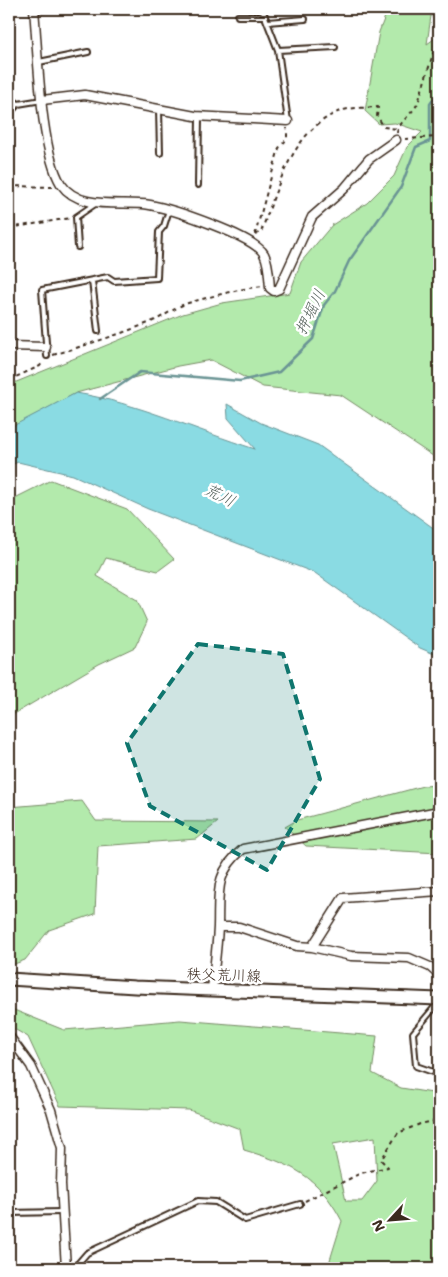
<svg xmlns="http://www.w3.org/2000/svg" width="448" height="1277" font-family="'Shantell Sans','Klee One',sans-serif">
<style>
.green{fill:#b3eaac;stroke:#778a65;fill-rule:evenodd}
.water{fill:#8adbe3;stroke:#6a9494}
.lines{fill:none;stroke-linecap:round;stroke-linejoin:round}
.stream{stroke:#6a9494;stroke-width:2.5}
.lane-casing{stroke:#3b2a1e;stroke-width:8}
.street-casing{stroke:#3b2a1e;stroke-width:11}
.primary-casing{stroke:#3b2a1e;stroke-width:15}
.path{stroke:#3b2a1e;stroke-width:2;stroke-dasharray:4 4;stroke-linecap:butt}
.lane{stroke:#fff;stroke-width:4}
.street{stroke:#fff;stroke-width:8}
.primary{stroke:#fff;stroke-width:11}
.marked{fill:#0f766e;fill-opacity:0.2;stroke:#0f766e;stroke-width:4;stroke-dasharray:10 6;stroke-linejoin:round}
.labels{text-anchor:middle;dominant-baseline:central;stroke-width:5;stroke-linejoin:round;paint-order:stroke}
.street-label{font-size:15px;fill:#3b2a1e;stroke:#fff}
.water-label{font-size:16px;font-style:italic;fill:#535f59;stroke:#fff}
</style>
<rect width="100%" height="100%" fill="#fff"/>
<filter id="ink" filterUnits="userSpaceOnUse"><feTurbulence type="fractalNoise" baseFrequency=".02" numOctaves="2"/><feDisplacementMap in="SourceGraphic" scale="10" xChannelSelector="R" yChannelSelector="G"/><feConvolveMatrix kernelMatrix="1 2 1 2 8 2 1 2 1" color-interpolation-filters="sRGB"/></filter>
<g filter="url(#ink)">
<path class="green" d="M 388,9 L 432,9 L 427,44 L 434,39 L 439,25 L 439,460 L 341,395 L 263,387 L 211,360 L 178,366 L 76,393 L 9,429 L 9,385 L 183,314 L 222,303 L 290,293 L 301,262 L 332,225 L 367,203 L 394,176 L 407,147 L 422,132 L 395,123 L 379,124 L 365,111 L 379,32 Z
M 51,480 L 127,509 L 174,559 L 158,571 L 106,558 L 97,576 L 137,600 L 147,622 L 135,647 L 99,664 L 9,717 L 9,501 Z
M 439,785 L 439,853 L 306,846 L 285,827 L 297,820 L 423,786 Z
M 82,801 L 96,821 L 218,822 L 197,839 L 98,846 L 95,914 L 49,930 L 25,960 L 9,966 L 9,807 Z
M 9,1004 L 14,1010 L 64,1030 L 180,1020 L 377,1036 L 372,1073 L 401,1088 L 439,1094 L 439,1268 L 332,1268 L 330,1260 L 342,1221 C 318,1175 291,1164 244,1150 L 240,1129 L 189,1110 L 60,1106 L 28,1037 L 9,1026 ZM 375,1137 L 377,1181 L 362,1201 L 346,1201 L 333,1144 Z"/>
<path class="water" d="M 76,393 C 138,403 195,430 255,449 L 228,418 L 227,404 L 261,423 L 318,445 L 439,532 L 439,656 L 420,648 L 315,573 L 148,509 L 73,475 L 18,462 L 9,466 L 9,428 Z"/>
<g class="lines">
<path class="stream" d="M 100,399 L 140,372 L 240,381 L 279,372 L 313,339 L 324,305 L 335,291 L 349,261 L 401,187 L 416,147 L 430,141 L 430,104 L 439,91"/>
<g class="lane-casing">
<path id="lane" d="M 262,9 L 278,50 L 288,121
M 34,11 L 46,9
M 238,16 L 265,16
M 267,22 L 305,19
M 278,50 L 335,47
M 39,62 L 88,52
M 9,96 L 18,104
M 159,109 L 160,153
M 9,114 L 18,104 L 42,100
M 198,185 L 199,117
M 78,247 L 76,217 L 95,204
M 92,281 L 98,331
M 9,328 L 10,346
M 47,356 L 42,290 L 108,277 L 114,281 L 157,278 L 159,232 L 164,226 L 169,210
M 439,1002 L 413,1033 L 416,1066 L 439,1074
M 9,1213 L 62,1212
M 74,1268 L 87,1253 L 198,1201 L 216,1202 L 245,1220 L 300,1204"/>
</g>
<g class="street-casing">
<path id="street" d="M 34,9 C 38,51 40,151 61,184 C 80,212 123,200 150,205 C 172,209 254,236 264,254 C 269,263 269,278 270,288 L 274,291 L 279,289 L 312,217 L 344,189 L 369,159 L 396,140
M 42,100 L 85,95 L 195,116 L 288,121
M 9,346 L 46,347
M 218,927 L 239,927 L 297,946 L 312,947 L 351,956 L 409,958 L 430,967 L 439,975
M 312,947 L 343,898 L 439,891
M 212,990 C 214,969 217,948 218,927 C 219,893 214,873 243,849 L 439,811
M 9,1036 L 31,1066 L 51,1110 L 62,1148 L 61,1184 L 66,1268"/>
</g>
<g class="primary-casing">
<path id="primary" d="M 9,979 L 135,987 L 439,999"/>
</g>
<path class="path" d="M 397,133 C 398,123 413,113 418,103 L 439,34
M 405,139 L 439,137
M 9,186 L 54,187
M 9,228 L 71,218
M 255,235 L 261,232 C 278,188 291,131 340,111 C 351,107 367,108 378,107 L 377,116 L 384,127 L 397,129
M 255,235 L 279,148 L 287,139 L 287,128
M 53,355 C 86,345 118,335 151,322 C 164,317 175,307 188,303 C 213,296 238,289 263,286
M 9,380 L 40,366 L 43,362
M 305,1201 L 361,1173 L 388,1167 L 381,1160 L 398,1133 L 420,1124 L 439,1120"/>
<use href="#lane" class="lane"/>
<use href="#street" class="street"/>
<use href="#primary" class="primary"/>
</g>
</g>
<path class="marked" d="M 198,644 L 283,654 L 320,779 L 267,870 L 150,806 L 127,743 Z"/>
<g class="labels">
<g class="street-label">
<text transform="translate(224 975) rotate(2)">秩父荒川線</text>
</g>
<g class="water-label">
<text transform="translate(310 312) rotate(-64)">押堀川</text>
<text transform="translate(220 495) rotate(27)">荒川</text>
</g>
</g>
<rect width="448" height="1277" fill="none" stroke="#fff" stroke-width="30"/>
<rect x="15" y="15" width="418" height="1247" fill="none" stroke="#3b2a1e" stroke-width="2" filter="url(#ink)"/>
<g transform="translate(390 1220) rotate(244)" stroke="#ffffff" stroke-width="4" paint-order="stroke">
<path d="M0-4L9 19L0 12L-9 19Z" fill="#3b2a1e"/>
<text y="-8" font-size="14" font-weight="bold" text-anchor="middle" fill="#3b2a1e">N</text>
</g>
</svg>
